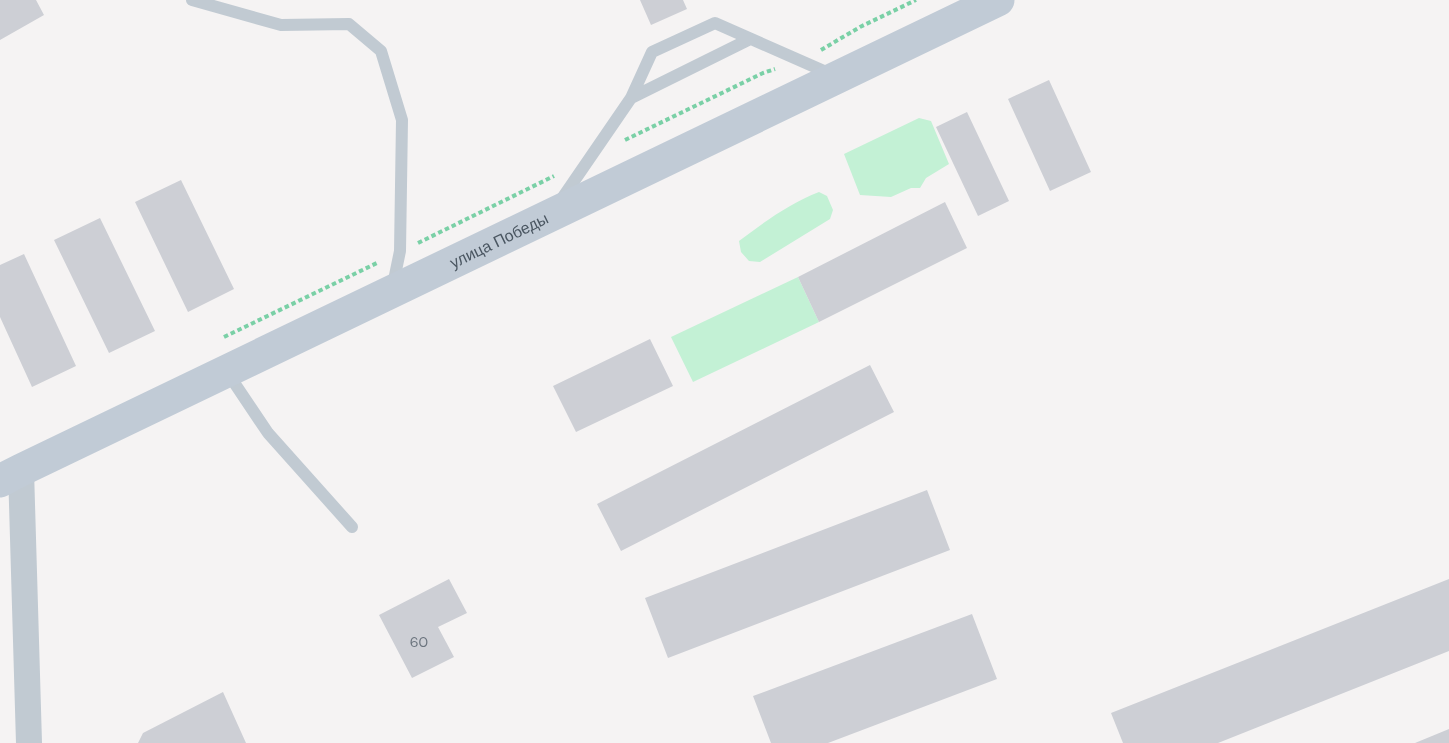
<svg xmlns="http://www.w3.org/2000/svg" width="1449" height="743" font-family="'DM Sans',sans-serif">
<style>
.green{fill:#c3f1d5}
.building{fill:#cdcfd5}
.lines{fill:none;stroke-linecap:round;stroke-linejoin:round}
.path{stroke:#7ad0a6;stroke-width:4;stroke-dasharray:4.5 3;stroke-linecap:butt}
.service{stroke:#c1cad2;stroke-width:12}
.minor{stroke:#c1cad2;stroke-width:26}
.secondary{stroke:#c1cbd6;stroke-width:33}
.labels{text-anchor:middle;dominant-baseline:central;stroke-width:4.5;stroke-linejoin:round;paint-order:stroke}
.number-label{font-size:14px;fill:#6b747e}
.street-label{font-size:16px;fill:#4a5661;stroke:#fff}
</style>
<rect width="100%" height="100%" fill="#f5f3f3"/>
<path class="green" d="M 919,118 L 931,121 L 949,164 L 926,178 L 920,188 L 911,188 L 891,197 L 860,195 L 844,154 Z
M 819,192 L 827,196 L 833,210 L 830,219 L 760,262 L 749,261 L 741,252 L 739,241 C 763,223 790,203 819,192 Z
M 798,277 L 819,322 L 693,382 L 671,337 Z"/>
<path class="building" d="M 0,0 L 36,0 L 44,15 L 0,40 Z
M 640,0 L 683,0 L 687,9 L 651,25 Z
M 1049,80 L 1091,172 L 1050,191 L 1008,99 Z
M 967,112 L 1009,201 L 978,216 L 936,127 Z
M 181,180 L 234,289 L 188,312 L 135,202 Z
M 945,202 L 967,248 L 819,322 L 798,277 Z
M 100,218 L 155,331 L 109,353 L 54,240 Z
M 24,254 L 76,366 L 32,387 L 0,317 L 0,265 Z
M 650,339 L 673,386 L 576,432 L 553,386 Z
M 870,365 L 894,412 L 621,551 L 597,504 Z
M 927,490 L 950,550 L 668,658 L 645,598 Z
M 449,579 L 467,613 L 438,627 L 454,657 L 412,678 L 379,615 Z
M 1449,579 L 1449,651 L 1218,743 L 1123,743 L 1111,713 Z
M 972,614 L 997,679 L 828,743 L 771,743 L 753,696 Z
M 223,692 L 246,743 L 138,743 L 143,733 Z
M 1449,729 L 1449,743 L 1415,743 Z"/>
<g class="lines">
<path class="path" d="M 821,50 L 860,27 L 916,0
M 625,140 L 763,73 L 775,69
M 418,243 L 554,176
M 224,337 L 379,262"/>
<path class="service" d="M 192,0 L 281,25 L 349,24 L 381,51 L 402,120 L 400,251 L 393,285
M 631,98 L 750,39
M 561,200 L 631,98 L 652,52 L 715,23 L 833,75
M 227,372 L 268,433 L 352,527"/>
<path class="minor" d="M 21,470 L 29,743"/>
<path class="secondary" id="s1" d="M 0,481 L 21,470 L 998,0"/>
</g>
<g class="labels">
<g class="number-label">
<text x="419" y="642">60</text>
</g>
<g class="street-label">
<text stroke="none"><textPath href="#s1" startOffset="554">улица Победы</textPath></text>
</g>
</g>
</svg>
